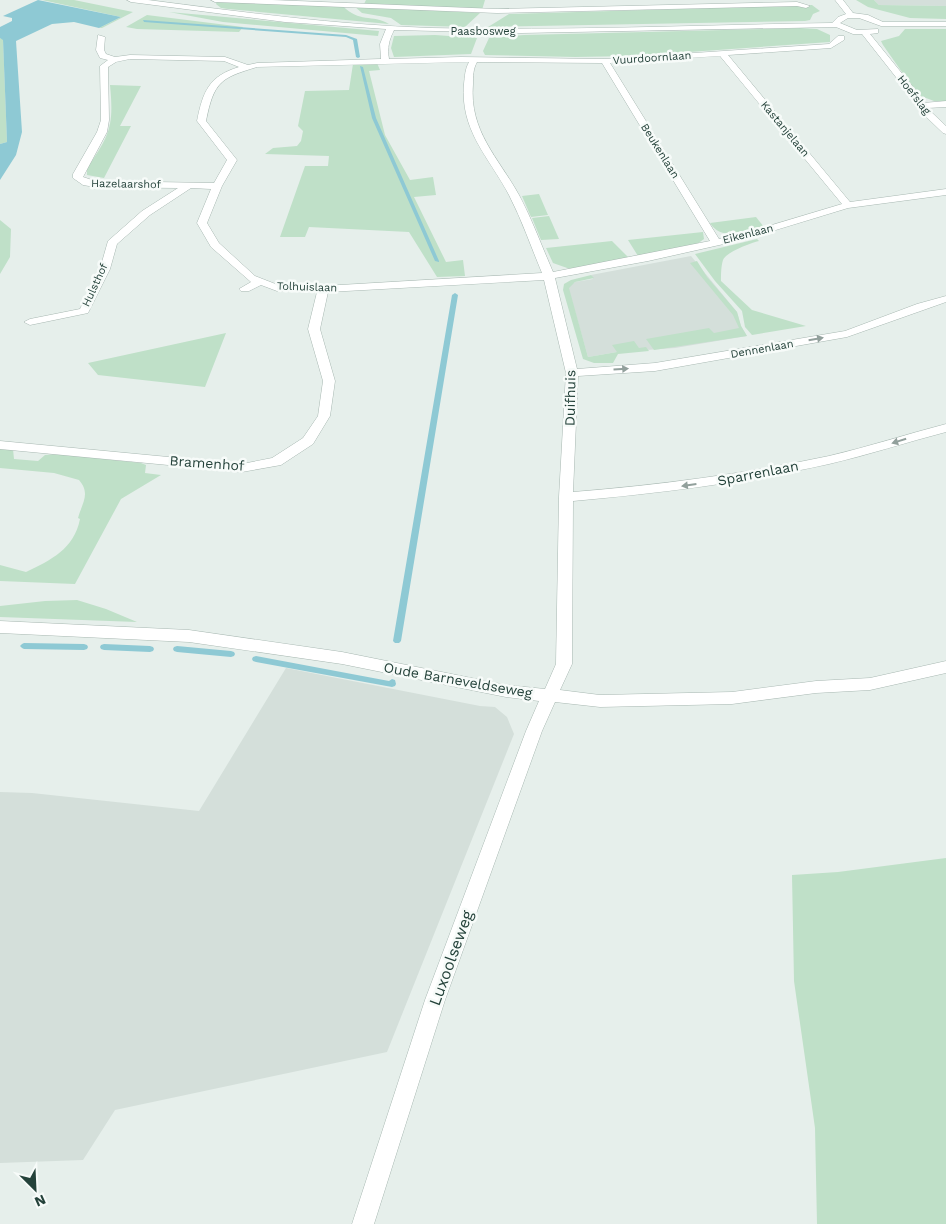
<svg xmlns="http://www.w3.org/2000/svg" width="946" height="1224" font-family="'Work Sans',sans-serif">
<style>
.built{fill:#d4dfda}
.green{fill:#bfe0c8}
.water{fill:#8ec9d4}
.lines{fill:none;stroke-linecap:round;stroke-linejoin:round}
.stream{fill:#8ec9d4;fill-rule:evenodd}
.minor-casing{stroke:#a8b8b2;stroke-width:1}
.minor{fill:#fff;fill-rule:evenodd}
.oneway{fill:#92a09c}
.labels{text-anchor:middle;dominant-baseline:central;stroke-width:5;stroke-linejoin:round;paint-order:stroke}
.far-street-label{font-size:11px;fill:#24423a;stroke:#f7fbf9}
.street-label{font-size:14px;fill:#24423a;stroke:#f7fbf9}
.near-street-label{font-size:16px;fill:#24423a;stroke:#f7fbf9}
</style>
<rect width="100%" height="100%" fill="#e6efeb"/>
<path class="built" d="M 874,0 L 946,0 L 946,6 L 879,5 Z
M 691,256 L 737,312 L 741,326 L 747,336 L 675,348 L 617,352 L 588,357 L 568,287 L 575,282 L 593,279 L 591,275 Z
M 286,668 L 480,706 L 495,707 L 507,717 L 514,734 L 387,1052 L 115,1110 L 83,1160 L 0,1163 L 0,792 L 32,793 L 199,811 Z"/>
<path class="green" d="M 42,0 L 74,0 L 133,12 L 102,28 L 99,28 L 121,17 Z
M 366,0 L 485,0 L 482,10 L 364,4 Z
M 856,0 L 874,0 L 879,5 L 946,6 L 946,19 L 910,18 L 868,7 Z
M 217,1 L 343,6 C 359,23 372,14 389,24 L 228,9 L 221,8 L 216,4 Z
M 812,5 L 820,11 L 813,14 L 810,20 L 805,21 L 488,27 L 509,14 Z
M 354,6 L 480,13 L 465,27 L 401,25 L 391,18 L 362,13 Z
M 169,12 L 379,31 L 378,36 L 223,22 Z
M 147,15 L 243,27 L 239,32 L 137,29 L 126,27 Z
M 800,28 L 817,29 L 830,35 L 830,42 L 632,56 L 575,57 L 485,55 L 483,51 L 489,38 L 524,35 Z
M 905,29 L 946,29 L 946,102 L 934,101 L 918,95 L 883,45 L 881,41 L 899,36 Z
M 435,35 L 477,38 L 471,54 L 394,57 L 391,48 L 394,36 Z
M 0,38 L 3,39 L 7,142 L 0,144 Z
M 377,63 L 380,70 L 369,71 L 385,135 L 410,180 L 433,177 L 436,195 L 414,197 L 446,262 L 463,260 L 465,276 L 437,277 L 409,232 L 309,227 L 305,237 L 280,237 L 305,166 L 328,166 L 329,156 L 265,154 L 273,148 L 297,146 L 301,141 L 303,131 L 298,126 L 305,91 L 349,90 L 353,64 Z
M 110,85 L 141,86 L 120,126 L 131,126 L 104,178 L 87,175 L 87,168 C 110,135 114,126 110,85 Z
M 539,194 L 548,215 L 531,217 L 522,196 Z
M 549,216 L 559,239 L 541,240 L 532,218 Z
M 756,217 L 764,227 C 747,232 722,242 710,223 Z
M 0,220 L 11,229 L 10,257 L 0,274 Z
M 703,232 L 704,239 L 697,244 L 638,256 L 628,240 Z
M 757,239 L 759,241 C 751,243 726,252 723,260 C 721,266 721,275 721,281 L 752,310 L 806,326 L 752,335 L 745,327 L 742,311 L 715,281 L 695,254 Z
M 612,241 L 629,258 L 570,269 L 553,263 L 546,248 Z
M 697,261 L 707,277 L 737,312 L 741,326 L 747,336 L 654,350 L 646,339 L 709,328 L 714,333 L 739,328 L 733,315 L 690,263 Z
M 591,275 L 594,278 L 575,282 L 569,288 L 588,357 L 617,352 L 612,345 L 634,341 L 639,348 L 646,347 L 649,351 L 618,354 L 613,363 L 594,363 L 583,359 L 563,290 L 564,284 L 571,280 Z
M 226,333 L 205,387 L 98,375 L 88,363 Z
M 0,448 L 13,449 L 14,459 L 38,461 L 45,455 L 58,454 L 141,463 L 146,465 L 145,473 L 161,475 L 121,499 L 75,584 L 0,581 L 0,565 L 26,572 C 51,560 74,549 80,519 L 78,518 C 82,503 91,494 79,480 L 54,473 L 0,468 Z
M 77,600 L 106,609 L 137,622 L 0,617 L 0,606 L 45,601 Z
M 946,858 L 946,1224 L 817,1224 L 815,1128 L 794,981 L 792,875 L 838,872 Z"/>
<path class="water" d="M 38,0 L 121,17 L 99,28 L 74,22 L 52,24 L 16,41 L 22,132 L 16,155 L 0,180 L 0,144 L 7,142 L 3,40 L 0,38 L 0,27 L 12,21 L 12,18 L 3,16 Z"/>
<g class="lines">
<path class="stream" d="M 143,20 L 346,35 L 357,39 L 360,57 L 358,58 L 356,57 L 353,40 L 346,37 L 144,22 Z
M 360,66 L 363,67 L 376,118 L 439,261 L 439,262 L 435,261 L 372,118 Z
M 455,293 L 458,295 L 401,641 L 399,643 L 395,643 L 393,641 L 452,295 Z
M 24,643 L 84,644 L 87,645 L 88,647 L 87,649 L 84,650 L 24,649 L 22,648 L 20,646 L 22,644 Z
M 104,644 L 150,646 L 153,647 L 154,649 L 153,651 L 150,652 L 104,650 L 101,649 L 100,647 L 101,645 Z
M 177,646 L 231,651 L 234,652 L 235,654 L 234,656 L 231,657 L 177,652 L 174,651 L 173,649 L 174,647 Z
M 256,656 L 389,681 L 392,679 L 395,680 L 396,684 L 395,686 L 392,687 L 256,662 L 253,661 L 252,659 L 253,657 Z"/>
<g class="minor-casing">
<path id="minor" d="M 127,0 L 148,0 C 242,12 336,25 431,28 C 565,31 699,25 832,23 L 838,17 L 846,14 L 835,0 L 843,0 L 853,13 L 868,15 L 883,22 L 946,22 L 946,26 L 881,26 L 859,18 L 848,18 L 840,23 L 857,30 L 878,29 L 878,33 L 870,34 L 917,92 L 923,103 L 946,101 L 946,107 L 927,108 L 946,126 L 946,134 L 943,133 L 917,108 L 910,95 L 862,34 L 853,34 L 836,27 L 521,33 L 394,30 C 389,40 387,48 389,59 L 461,57 L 605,59 L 829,44 L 838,36 L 844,36 L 844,40 L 831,48 L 728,55 L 850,202 L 946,189 L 946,195 L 848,208 L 746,239 L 648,261 L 555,278 L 577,369 L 655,363 L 845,331 L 917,304 L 946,296 L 946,302 L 847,337 L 655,371 L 578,376 L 573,492 C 659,485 744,474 829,456 C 868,447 907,434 946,424 L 946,432 C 907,442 868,455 829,464 C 744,483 659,493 573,501 L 572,664 L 560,690 L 600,695 L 732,692 L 816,681 L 870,678 L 946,661 L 946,673 L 870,690 L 816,693 L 732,704 L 600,707 L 555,702 L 542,731 L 445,1000 L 374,1224 L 352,1224 L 425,1000 L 526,731 L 539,701 L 506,697 L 342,664 L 189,642 L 0,633 L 0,621 L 189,630 L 342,652 L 506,685 L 545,689 L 556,664 L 559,497 L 566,373 L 544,280 L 328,292 L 320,329 L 335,381 L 330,416 L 313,444 L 281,465 L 242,472 L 0,449 L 0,441 L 242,464 L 272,458 L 303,438 L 318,416 L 323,381 L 308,329 L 317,292 L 277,291 L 261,285 L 249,291 L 241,291 L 239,289 L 251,282 L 211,247 L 197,223 L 211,189 L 191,188 L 150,215 L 117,244 L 110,269 L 88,313 L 30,325 L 24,322 L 30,319 L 80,309 L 100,269 L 108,241 L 142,211 L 178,188 L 95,187 L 83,185 L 73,178 L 73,174 L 97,132 L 101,120 L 100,66 L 108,60 L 100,58 L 96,50 L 98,35 L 105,37 L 104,50 L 106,54 L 115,57 L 130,55 L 225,57 L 248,65 L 257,63 L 381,59 L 380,44 L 386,29 L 285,22 L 131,2 ZM 720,56 L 842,204 L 755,230 L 719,239 L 610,63 ZM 130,59 L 224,61 L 239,67 C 209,76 203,91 197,121 L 227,160 L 214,183 L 95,181 L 83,177 L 107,132 L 109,120 L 108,67 L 116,62 ZM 469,62 C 465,69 465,76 464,84 C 460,131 489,157 509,195 C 522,220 531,247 542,273 L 323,286 L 278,285 L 255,276 L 219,243 L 207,223 L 222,186 L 237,160 L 206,121 C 214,81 221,78 257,67 ZM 477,62 L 602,63 L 710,241 L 553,272 C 542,247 532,219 519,195 C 498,157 469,131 473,84 C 473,76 473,69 477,62 Z
M 211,0 L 272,0 L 497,9 L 797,2 L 810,6 L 806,8 L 797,6 L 497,13 L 215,2 Z"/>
</g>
<use href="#minor" class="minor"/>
</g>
<defs><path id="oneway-solid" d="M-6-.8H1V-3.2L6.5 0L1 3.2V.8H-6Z" transform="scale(1.25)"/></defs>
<g class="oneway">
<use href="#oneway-solid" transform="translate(816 339) rotate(-10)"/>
<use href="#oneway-solid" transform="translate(621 369) rotate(-4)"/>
<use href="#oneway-solid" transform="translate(899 441) rotate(163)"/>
<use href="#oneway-solid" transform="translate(689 485) rotate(172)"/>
</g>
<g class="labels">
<g class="far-street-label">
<text x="483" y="31">Paasbosweg</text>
<text transform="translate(652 58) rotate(-4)">Vuurdoornlaan</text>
<text transform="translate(914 95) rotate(52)">Hoefslag</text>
<text transform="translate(785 129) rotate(50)">Kastanjelaan</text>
<text transform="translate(660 151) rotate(58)">Beukenlaan</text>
<text transform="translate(126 184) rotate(1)">Hazelaarshof</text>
<text transform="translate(748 234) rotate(-14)">Eikenlaan</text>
<text transform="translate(95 285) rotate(-65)">Hulsthof</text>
<text transform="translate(307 287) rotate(2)">Tolhuislaan</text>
<text transform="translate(762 349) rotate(-10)">Dennenlaan</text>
</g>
<g class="street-label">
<text transform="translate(570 398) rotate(-89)">Duifhuis</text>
<text transform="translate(207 463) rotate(4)">Bramenhof</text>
<text transform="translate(758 473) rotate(-11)">Sparrenlaan</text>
<text transform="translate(458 680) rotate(10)">Oude Barneveldseweg</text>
</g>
<g class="near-street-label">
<text transform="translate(451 958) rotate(-70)">Luxoolseweg</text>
</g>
</g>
<g transform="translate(35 1189) rotate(156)" stroke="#f7fbf9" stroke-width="4" paint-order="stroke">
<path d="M0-4L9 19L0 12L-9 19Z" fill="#24423a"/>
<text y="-8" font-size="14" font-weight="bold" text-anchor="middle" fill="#24423a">N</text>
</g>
</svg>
